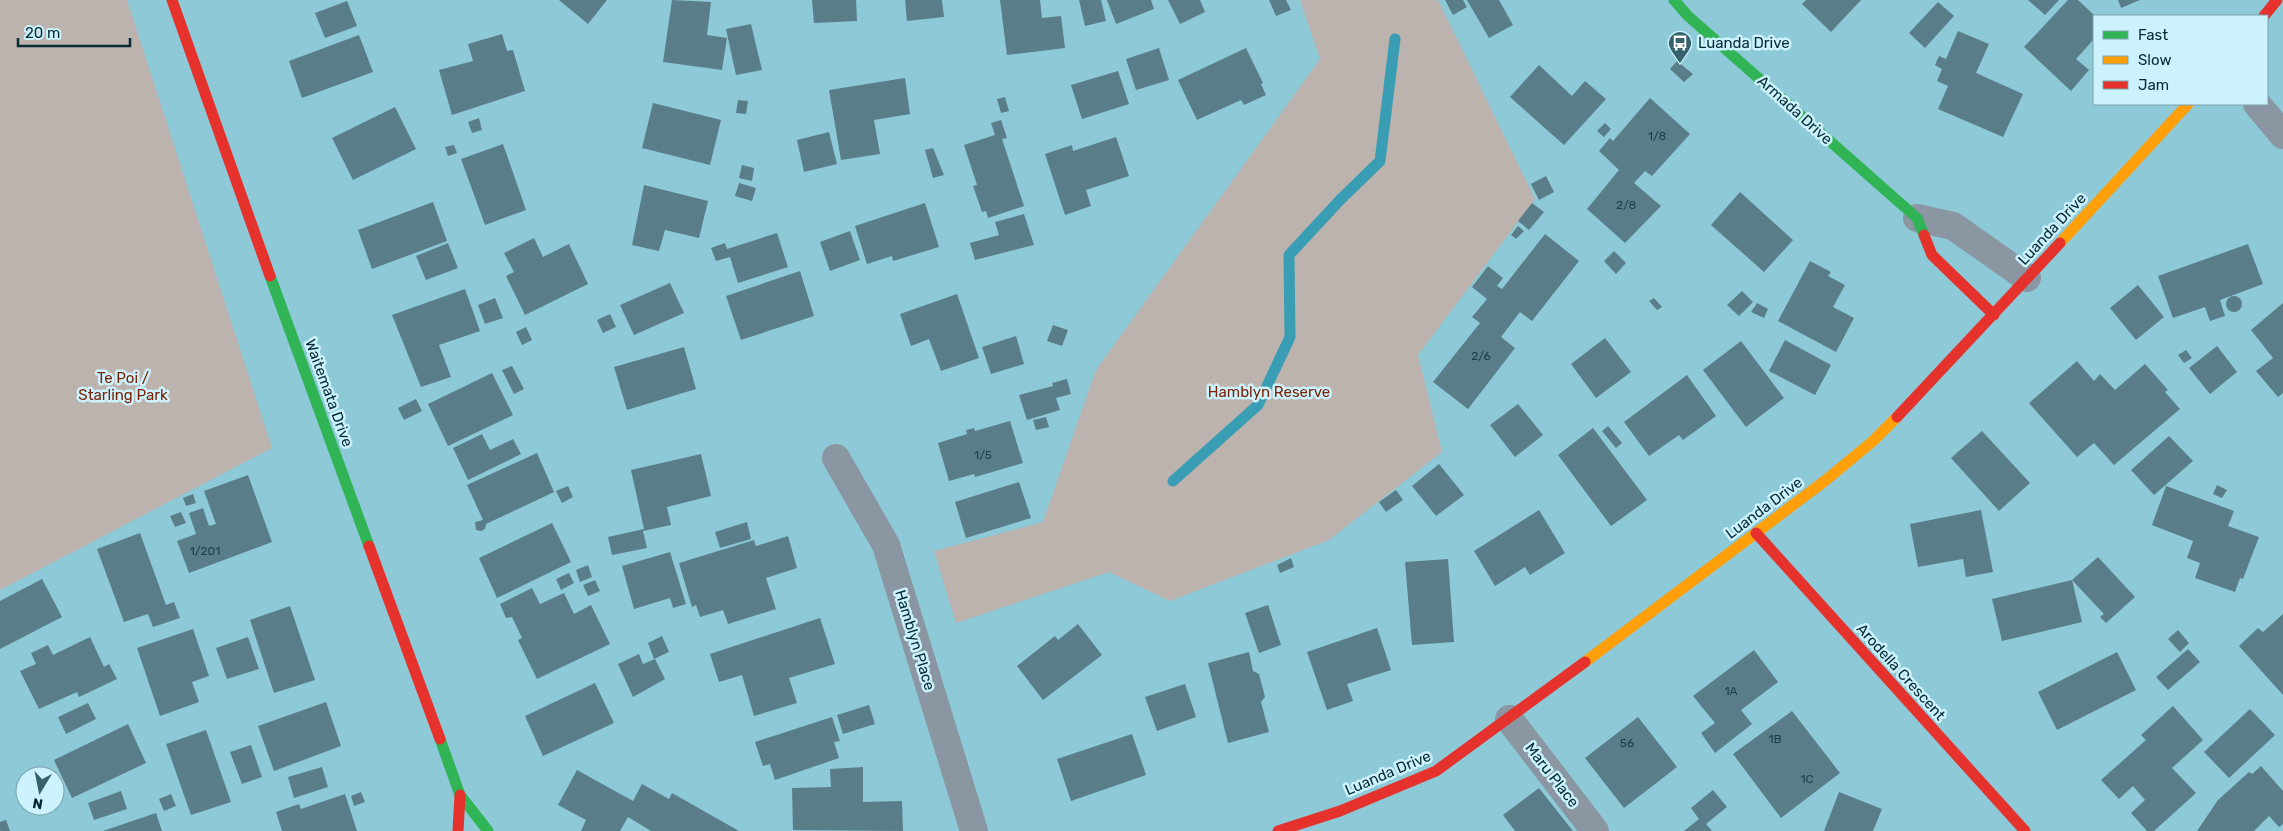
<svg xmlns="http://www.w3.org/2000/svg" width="2283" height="831" font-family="Rubik,sans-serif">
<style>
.green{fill:#bcb2ae}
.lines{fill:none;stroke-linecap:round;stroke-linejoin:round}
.stream{stroke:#399eb3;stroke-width:11}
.building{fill:#5a7e89}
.street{stroke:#8a96a1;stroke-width:28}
.fast{stroke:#30b455;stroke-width:11}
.slow{stroke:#ff9f0a;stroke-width:11}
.jam{stroke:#e5322d;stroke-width:11}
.labels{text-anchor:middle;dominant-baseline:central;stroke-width:5;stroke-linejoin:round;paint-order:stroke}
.number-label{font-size:12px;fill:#1a3f48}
.poi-label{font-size:15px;fill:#052a32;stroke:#ccf3fd;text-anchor:start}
.street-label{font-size:15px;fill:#052a32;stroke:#ccf3fd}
.park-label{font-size:15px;fill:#7c2105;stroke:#ccf3fd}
</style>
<rect width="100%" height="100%" fill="#8dc9d7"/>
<path class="green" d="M 0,0 L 127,0 L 272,448 L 0,590 Z
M 1300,0 L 1438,0 L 1535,199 L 1418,355 L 1442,452 L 1329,540 L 1170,601 L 1109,572 L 956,623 L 934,551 L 1043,522 L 1096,370 L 1320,59 Z"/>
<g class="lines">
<path class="stream" d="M 1173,481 L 1258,405 L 1290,337 L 1289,255 L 1340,200 L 1380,161 L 1395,39"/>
</g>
<path class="building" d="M 559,0 L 607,0 L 588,24 Z
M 672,0 L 711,2 L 707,35 L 727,38 L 722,70 L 663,62 Z
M 812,0 L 856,0 L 857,21 L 814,23 Z
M 905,0 L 942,0 L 944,17 L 907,21 Z
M 1000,0 L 1040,0 L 1042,18 L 1061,16 L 1065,48 L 1007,55 Z
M 1079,0 L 1101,0 L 1106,21 L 1085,26 Z
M 1107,0 L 1151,0 L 1154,9 L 1116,24 Z
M 1168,0 L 1200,0 L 1205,12 L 1180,24 Z
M 1269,0 L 1286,0 L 1291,10 L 1276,16 Z
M 1445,0 L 1463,0 L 1467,7 L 1453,15 Z
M 1467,0 L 1499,0 L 1513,25 L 1489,38 Z
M 1806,0 L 1861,0 L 1831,32 L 1802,4 Z
M 2028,0 L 2059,0 L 2045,15 Z
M 2068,0 L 2078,0 L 2094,15 L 2094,39 L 2076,59 L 2089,70 L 2071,91 L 2024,47 Z
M 2118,0 L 2140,0 L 2121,8 Z
M 347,1 L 357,26 L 325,38 L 315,13 Z
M 1938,2 L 1954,16 L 1925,48 L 1909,33 Z
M 751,24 L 762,70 L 736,75 L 726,29 Z
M 1958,31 L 1989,44 L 1976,73 L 2023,94 L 2003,137 L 1938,109 L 1948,86 L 1937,81 L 1942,69 L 1935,65 L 1939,56 L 1946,59 Z
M 502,34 L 507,51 L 513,50 L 525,91 L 452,115 L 439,70 L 473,61 L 468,44 Z
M 359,35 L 373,72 L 302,98 L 289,61 Z
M 1159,48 L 1169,80 L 1136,90 L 1126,59 Z
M 1246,48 L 1263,83 L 1261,84 L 1266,95 L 1244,105 L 1241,100 L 1197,120 L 1178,80 Z
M 1677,61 L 1693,74 L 1684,82 L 1670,69 Z
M 1539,65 L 1572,96 L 1585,81 L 1606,99 L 1564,145 L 1510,97 Z
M 1118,71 L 1129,104 L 1082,119 L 1071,85 Z
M 905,78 L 910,114 L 874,120 L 880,154 L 841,160 L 829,90 Z
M 1005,97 L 1009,111 L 1001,113 L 997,99 Z
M 1650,98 L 1690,134 L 1652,176 L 1645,171 L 1634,183 L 1661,206 L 1625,243 L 1587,209 L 1619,170 L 1599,151 L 1610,138 L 1613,141 Z
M 738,100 L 748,101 L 746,114 L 736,113 Z
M 653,103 L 721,120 L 710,165 L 642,148 Z
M 395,107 L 416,149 L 353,180 L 332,138 Z
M 479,118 L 482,130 L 472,133 L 468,122 Z
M 1001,120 L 1007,138 L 1002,139 L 1024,206 L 988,218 L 986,211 L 982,212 L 973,186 L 977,185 L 964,145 L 995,135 L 991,123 Z
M 1605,123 L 1611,129 L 1604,137 L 1597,131 Z
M 829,132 L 837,164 L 804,172 L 797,140 Z
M 1116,137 L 1129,176 L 1086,190 L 1091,206 L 1065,215 L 1045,154 L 1072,145 L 1073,151 Z
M 503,144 L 526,210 L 485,225 L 461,159 Z
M 454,145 L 457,153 L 448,156 L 445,147 Z
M 933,148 L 944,175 L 933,178 L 925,150 Z
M 742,165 L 754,168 L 752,181 L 739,178 Z
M 1546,176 L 1554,192 L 1539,200 L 1531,184 Z
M 739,183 L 756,188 L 752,201 L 735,196 Z
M 644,185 L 708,201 L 699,238 L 665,230 L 659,251 L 632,245 Z
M 1740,192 L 1793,240 L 1764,272 L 1711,225 Z
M 433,202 L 447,241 L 372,269 L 358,230 Z
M 925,203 L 939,247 L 893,261 L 892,256 L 867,264 L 855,226 Z
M 1532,203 L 1544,212 L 1529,230 L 1518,221 Z
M 1024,214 L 1034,245 L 975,260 L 970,243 L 999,235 L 995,222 Z
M 1518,226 L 1524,231 L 1516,239 L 1511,235 Z
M 850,231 L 860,260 L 830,271 L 820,242 Z
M 777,233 L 788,267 L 738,283 L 730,257 L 716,261 L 711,248 L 725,243 L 727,249 Z
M 1545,234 L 1579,261 L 1532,321 L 1520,312 L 1501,337 L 1515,348 L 1468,409 L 1433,382 L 1480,323 L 1472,317 L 1487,299 L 1472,287 L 1488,266 L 1503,278 L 1497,286 L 1502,289 Z
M 534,238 L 543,257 L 569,244 L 588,284 L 525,315 L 506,276 L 514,272 L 504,253 Z
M 448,243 L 458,268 L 426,280 L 416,256 Z
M 2248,244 L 2263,284 L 2220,300 L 2225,316 L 2210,321 L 2205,307 L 2173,318 L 2158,276 Z
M 1614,251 L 1626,263 L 1616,274 L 1604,261 Z
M 1810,261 L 1831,272 L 1828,276 L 1845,285 L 1833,307 L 1854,318 L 1836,352 L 1778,321 Z
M 800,271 L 814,316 L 741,340 L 726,296 Z
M 670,283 L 684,313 L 634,335 L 620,305 Z
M 2138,285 L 2164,317 L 2136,340 L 2110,308 Z
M 465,289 L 480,331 L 439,345 L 451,377 L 421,387 L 392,315 Z
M 1742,291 L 1753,302 L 1739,316 L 1727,305 Z
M 957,294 L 979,358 L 941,371 L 929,339 L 911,346 L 900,314 Z
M2226 304a8 8 0 1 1 16 0a8 8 0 1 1-16 0Z
M 495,298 L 503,318 L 485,324 L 478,305 Z
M 1654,298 L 1662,307 L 1657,310 L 1649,301 Z
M 1757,303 L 1768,309 L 1764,318 L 1751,312 Z
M 2283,303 L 2283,393 L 2278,397 L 2256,371 L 2273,358 L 2251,330 Z
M 610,314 L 616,327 L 603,333 L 597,320 Z
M 1053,325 L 1068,330 L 1062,346 L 1047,341 Z
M 526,327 L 532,340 L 522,345 L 516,332 Z
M 1016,336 L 1024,364 L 991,374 L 982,347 Z
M 1605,338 L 1631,372 L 1596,398 L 1571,364 Z
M 1785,340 L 1831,365 L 1815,395 L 1769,371 Z
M 1741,341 L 1784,398 L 1746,427 L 1703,370 Z
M 2217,346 L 2237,372 L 2210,394 L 2189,368 Z
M 684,347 L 696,389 L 627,410 L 614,367 Z
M 2186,350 L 2192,358 L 2184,363 L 2178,355 Z
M 2077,361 L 2094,381 L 2100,374 L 2115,390 L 2145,364 L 2168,390 L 2165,392 L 2180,409 L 2114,465 L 2094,443 L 2077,457 L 2029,403 Z
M 512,366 L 524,389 L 514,394 L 502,370 Z
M 492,373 L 513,415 L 448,446 L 428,404 Z
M 1687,375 L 1716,416 L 1683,440 L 1679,435 L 1649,456 L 1624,422 Z
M 1067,379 L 1071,394 L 1056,398 L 1060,410 L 1027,420 L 1019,395 L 1053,386 L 1052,383 Z
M 416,399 L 422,411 L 404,420 L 398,408 Z
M 1518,404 L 1543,435 L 1515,457 L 1490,425 Z
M 1046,417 L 1049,427 L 1036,430 L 1033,420 Z
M 1010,421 L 1023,463 L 975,477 L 974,474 L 949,481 L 938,443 L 967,434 L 966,430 L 974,428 L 975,431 Z
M 1608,426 L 1622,443 L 1616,448 L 1602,431 Z
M 1593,428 L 1647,500 L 1611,526 L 1558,455 Z
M 1982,431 L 2030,483 L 1999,511 L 1951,458 Z
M 482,434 L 490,450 L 513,439 L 521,454 L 468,480 L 453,448 Z
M 2169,436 L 2193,461 L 2154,495 L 2131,470 Z
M 537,453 L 554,492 L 486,524 L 485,529 L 481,531 L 476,530 L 475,522 L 483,520 L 467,485 Z
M 701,454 L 711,496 L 667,507 L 671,525 L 643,531 L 647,548 L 612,555 L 608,537 L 644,529 L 631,470 Z
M 1439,464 L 1464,495 L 1436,516 L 1412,486 Z
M 248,475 L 272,542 L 189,573 L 177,541 L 196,534 L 189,513 L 203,508 L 209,526 L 216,524 L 204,491 Z
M 1019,482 L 1031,518 L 966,538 L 955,502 Z
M 2217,485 L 2227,490 L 2222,498 L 2213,494 Z
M 568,486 L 573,497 L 562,503 L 556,491 Z
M 2166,486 L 2234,511 L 2228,526 L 2259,537 L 2243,579 L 2240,578 L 2235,592 L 2195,578 L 2200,563 L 2187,558 L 2193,541 L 2152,525 Z
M 1396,490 L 1403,500 L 1386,512 L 1379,502 Z
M 193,494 L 196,503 L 186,506 L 183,498 Z
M 1539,510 L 1565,553 L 1530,575 L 1525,567 L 1495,586 L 1474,551 Z
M 1981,510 L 1993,572 L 1966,577 L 1963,559 L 1918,567 L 1910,524 Z
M 181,512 L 186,523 L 175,527 L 170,516 Z
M 747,522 L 751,539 L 720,548 L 715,532 Z
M 552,523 L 571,562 L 497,598 L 479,558 Z
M 140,533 L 166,605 L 174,602 L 180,618 L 153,627 L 148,614 L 124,622 L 97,549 Z
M 788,536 L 797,568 L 766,578 L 776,609 L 728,624 L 723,610 L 700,617 L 696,605 L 692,607 L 679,563 L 754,540 L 756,546 Z
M 670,552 L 686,604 L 673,608 L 670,598 L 634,609 L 622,566 Z
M 2098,557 L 2135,597 L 2106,623 L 2100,617 L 2104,614 L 2072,580 Z
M 1291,558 L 1294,567 L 1280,573 L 1277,565 Z
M 1448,559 L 1454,642 L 1412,645 L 1405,562 Z
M 588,565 L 592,577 L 580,582 L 576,570 Z
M 569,573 L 574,583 L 561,590 L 556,579 Z
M 42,579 L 62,617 L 0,649 L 0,601 Z
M 595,580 L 600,591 L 588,596 L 583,585 Z
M 2072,580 L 2082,622 L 2002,641 L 1992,599 Z
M 532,588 L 540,604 L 564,593 L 574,614 L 591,605 L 610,644 L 537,679 L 518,640 L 522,638 L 512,617 L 506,618 L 500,604 Z
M 1268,605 L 1281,645 L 1259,653 L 1245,613 Z
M 290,606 L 315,680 L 274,693 L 250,620 Z
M 2283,614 L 2283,695 L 2239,646 L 2258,628 L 2263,632 Z
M 820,618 L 835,664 L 789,678 L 797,703 L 754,716 L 742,675 L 719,682 L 710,654 Z
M 1078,624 L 1102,655 L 1043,700 L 1017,666 L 1055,636 L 1058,640 Z
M 1377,628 L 1391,670 L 1347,684 L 1353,701 L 1327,710 L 1307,652 Z
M 193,629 L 209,676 L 192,682 L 199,702 L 160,716 L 137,648 Z
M 2178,630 L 2189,643 L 2180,652 L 2168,639 Z
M 662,636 L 669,652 L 654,659 L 648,643 Z
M 90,637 L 104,667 L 109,664 L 117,679 L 79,697 L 77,692 L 39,709 L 20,671 L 36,664 L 31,653 L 48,645 L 53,655 Z
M 248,637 L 259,669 L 227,679 L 216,648 Z
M 2188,649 L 2200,662 L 2168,690 L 2156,677 Z
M 1754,650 L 1778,682 L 1741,710 L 1752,724 L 1715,753 L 1701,733 L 1715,723 L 1693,696 Z
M 1249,652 L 1253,671 L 1259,674 L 1265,697 L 1261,702 L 1269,732 L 1228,743 L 1208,663 Z
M 2117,652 L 2136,690 L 2057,730 L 2038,692 Z
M 639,654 L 643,664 L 655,659 L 665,679 L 633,697 L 618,664 Z
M 595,683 L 614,723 L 543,756 L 525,716 Z
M 1185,684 L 1196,717 L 1157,731 L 1145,697 Z
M 326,702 L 341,746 L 274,771 L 258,726 Z
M 88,703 L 96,719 L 66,734 L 58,717 Z
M 869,705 L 875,724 L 843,734 L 837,715 Z
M 2173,706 L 2203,740 L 2172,768 L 2196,793 L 2154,831 L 2147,831 L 2131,813 L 2145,800 L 2133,786 L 2119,799 L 2101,780 L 2146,740 L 2141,735 Z
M 2250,709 L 2275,735 L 2229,778 L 2204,752 Z
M 1792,711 L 1840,773 L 1781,818 L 1733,754 Z
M 832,717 L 840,741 L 834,742 L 839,758 L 775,780 L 770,764 L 763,766 L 755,742 Z
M 1638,717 L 1677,767 L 1624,808 L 1585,758 Z
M 128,724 L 146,763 L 72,798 L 54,760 Z
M 206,730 L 231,802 L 191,815 L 166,744 Z
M 1132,734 L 1146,775 L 1071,801 L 1057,759 Z
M 251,745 L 262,777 L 242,784 L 230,752 Z
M 2261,766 L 2283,791 L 2283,824 L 2279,827 L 2269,816 L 2254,831 L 2197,831 L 2218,800 L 2249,772 L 2252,774 Z
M 322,767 L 328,787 L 294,798 L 288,777 Z
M 863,767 L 863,802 L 902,801 L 903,831 L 793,830 L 792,788 L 831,787 L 830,769 Z
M 577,770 L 633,801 L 642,784 L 669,799 L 672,793 L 739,831 L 651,831 L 628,817 L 620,831 L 581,831 L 586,820 L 558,805 Z
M 1539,788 L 1573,831 L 1515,831 L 1503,815 Z
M 1713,790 L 1727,807 L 1706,824 L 1712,831 L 1684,831 L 1699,819 L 1691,808 Z
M 121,791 L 127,809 L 94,820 L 88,803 Z
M 361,792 L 365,802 L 354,806 L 351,796 Z
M 1839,792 L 1882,809 L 1873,831 L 1824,831 Z
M 171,794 L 176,806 L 164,811 L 159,799 Z
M 345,794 L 357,831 L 282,831 L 276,812 L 299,804 L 301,809 Z
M 156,813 L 162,831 L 103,831 Z
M 6,820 L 10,831 L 0,831 L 0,822 Z"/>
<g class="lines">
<path class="street" d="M 2257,104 L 2283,135
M 1917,218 L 1953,226 L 2027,278
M 836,458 L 886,545 L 974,831
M 1509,719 L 1595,831"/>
<path class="fast" d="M 1674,0 L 1688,16 L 1917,218 L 1924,235
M 270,276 L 369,546
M 440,739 L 460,795 L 488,831"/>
<path class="slow" d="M 2060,243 L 2188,104
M 1585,662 L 1826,480 L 1873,441 L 1897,417"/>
<path class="jam" d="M 172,0 L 270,276
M 2264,16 L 2277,0
M 1924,235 L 1932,255 L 1994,315
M 1897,417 L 2060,243
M 1756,533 L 2025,831
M 369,546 L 440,739
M 458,831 L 460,795
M 1278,831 L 1340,811 L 1436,771 L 1585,662"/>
</g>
<defs>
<g id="bus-pin" transform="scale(1.25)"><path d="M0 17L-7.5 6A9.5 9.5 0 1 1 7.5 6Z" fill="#35626c" stroke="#ccf3fd"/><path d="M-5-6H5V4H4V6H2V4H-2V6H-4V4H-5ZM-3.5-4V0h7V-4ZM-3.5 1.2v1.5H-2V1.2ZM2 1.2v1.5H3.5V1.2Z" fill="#fff"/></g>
</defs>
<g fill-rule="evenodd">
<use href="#bus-pin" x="1680" y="43"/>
</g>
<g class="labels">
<g class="number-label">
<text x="1657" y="136">1/8</text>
<text x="1626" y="205">2/8</text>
<text x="1481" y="356">2/6</text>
<text x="983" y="455">1/5</text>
<text x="205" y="551">1/201</text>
<text x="1731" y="691">1A</text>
<text x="1775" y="739">1B</text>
<text x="1627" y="743">56</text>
<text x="1807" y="779">1C</text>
</g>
<g class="poi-label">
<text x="1698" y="43">Luanda Drive</text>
</g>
<g class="street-label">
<text transform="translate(1795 110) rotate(42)">Armada Drive</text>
<text transform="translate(2052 229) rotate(-47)">Luanda Drive</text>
<text transform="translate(329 393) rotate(70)">Waitemata Drive</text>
<text transform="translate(1764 508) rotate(-37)">Luanda Drive</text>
<text transform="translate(915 640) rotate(73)">Hamblyn Place</text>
<text transform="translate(1901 672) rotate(48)">Arodella Crescent</text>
<text transform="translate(1388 773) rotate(-23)">Luanda Drive</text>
<text transform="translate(1552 775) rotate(52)">Maru Place</text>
</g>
<g class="park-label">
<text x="123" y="378">Te Poi /<tspan x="123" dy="17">Starling Park</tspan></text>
<text x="1269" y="392">Hamblyn Reserve</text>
</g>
</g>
<rect x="2093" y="15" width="175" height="90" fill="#ccf3fd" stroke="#7ca3ac"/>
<rect x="2103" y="31" width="25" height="8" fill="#30b455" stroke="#7ca3ac"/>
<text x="2138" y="40" font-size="15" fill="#052a32">Fast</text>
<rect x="2103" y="56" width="25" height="8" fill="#ff9f0a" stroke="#7ca3ac"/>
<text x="2138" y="65" font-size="15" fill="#052a32">Slow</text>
<rect x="2103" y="81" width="25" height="8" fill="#e5322d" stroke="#7ca3ac"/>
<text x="2138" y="90" font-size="15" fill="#052a32">Jam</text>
<g transform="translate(40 791) rotate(190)"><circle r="24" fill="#ccf3fd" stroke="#7ca3ac"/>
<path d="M0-4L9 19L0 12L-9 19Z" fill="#35626c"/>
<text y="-8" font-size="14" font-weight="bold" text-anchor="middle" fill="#052a32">N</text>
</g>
<path d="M18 38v8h112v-8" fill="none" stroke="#052a32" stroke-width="2.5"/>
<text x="25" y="38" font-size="15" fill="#052a32" stroke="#ccf3fd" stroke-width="4" paint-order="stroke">20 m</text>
</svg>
